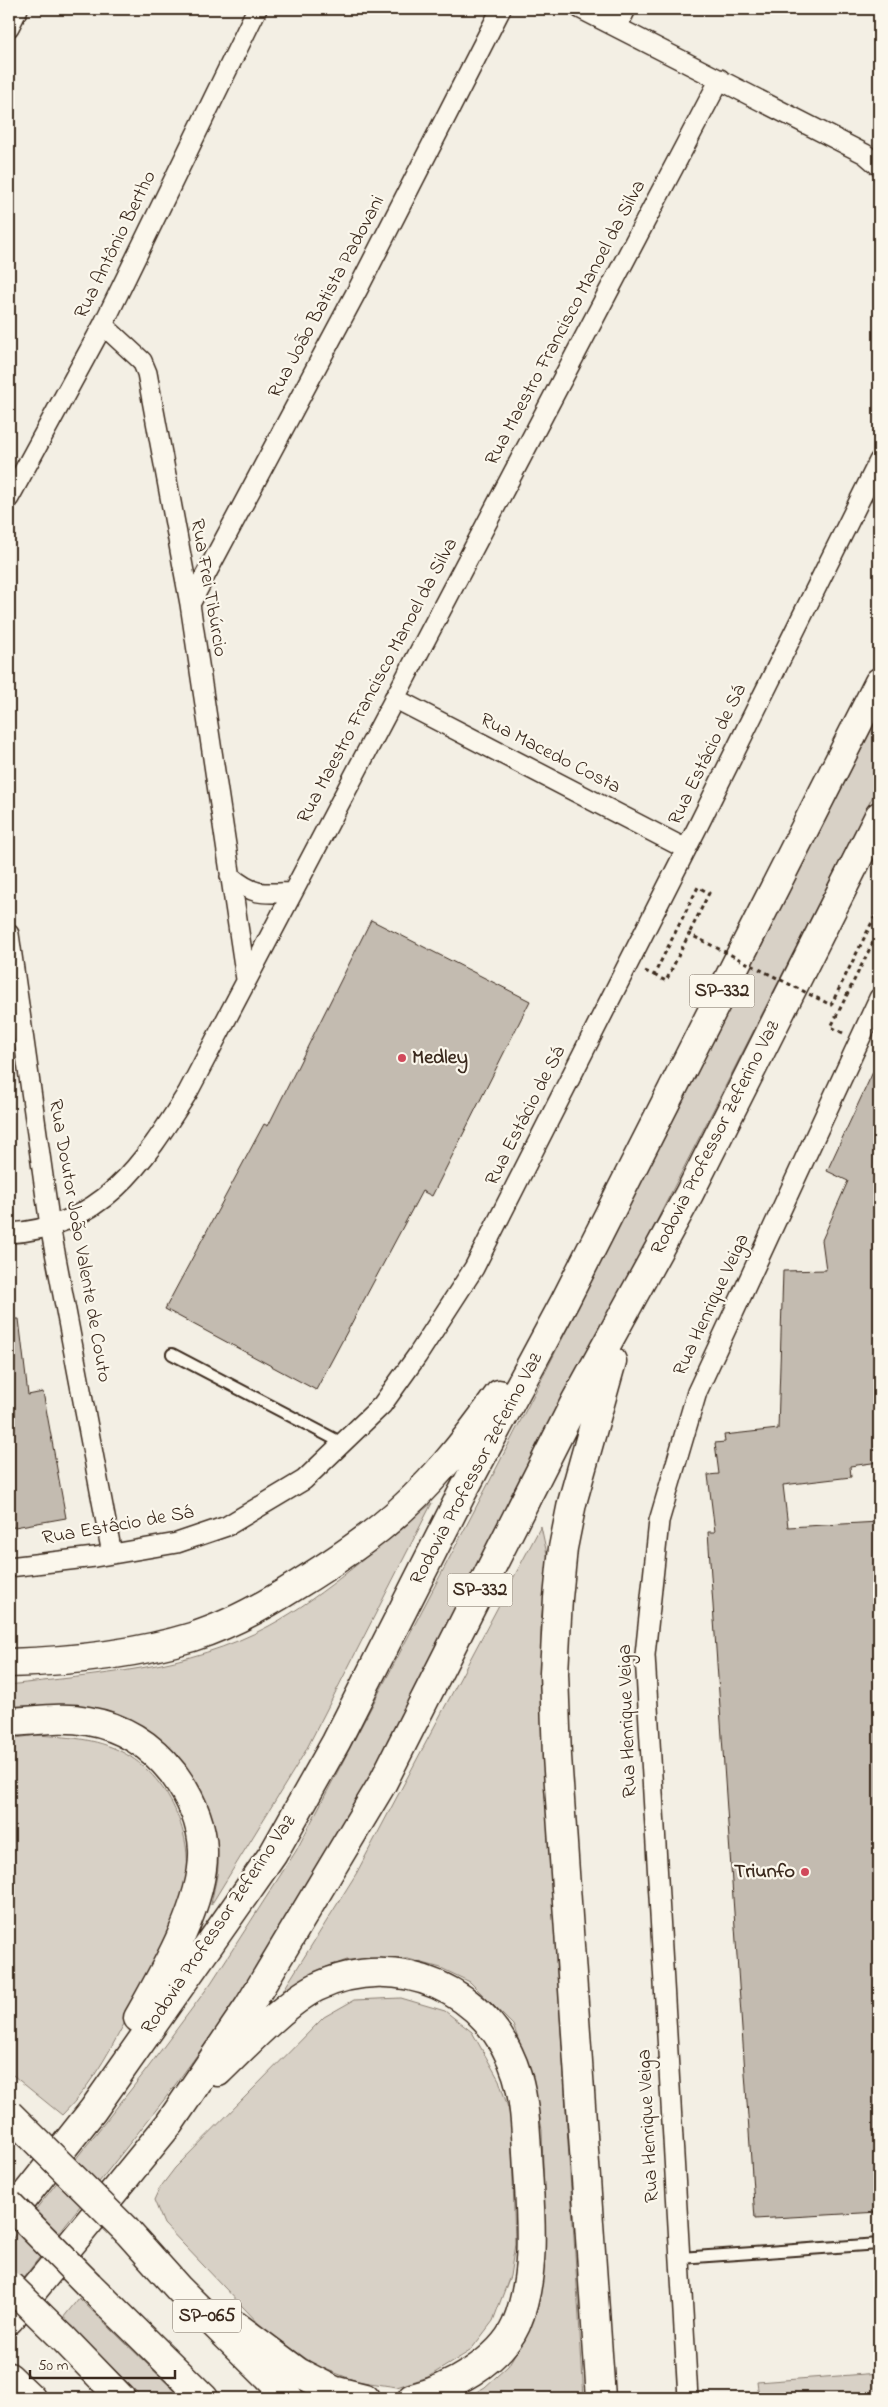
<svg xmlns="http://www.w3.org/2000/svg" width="888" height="2407" font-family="'Indie Flower',sans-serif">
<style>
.green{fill:#d8d1c6;stroke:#8a7e72}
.building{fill:#c3bbb0;stroke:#3b2a1e}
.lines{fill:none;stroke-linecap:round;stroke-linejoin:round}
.lane-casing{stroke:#3b2a1e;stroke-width:14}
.street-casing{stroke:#3b2a1e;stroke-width:22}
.highway-casing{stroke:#3b2a1e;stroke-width:31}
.path{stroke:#3b2a1e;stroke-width:3;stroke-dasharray:4 4;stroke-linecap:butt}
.lane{stroke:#fbf7ec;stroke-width:10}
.street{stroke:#fbf7ec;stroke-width:19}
.highway{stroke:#fbf7ec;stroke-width:28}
.highway-bridge-casing{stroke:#3b2a1e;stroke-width:31;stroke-linecap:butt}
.path-bridge{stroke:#3b2a1e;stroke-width:3;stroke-dasharray:4 4;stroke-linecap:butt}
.highway-bridge{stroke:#fbf7ec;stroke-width:28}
.poi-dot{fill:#d1495b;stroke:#fbf7ec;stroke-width:2}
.labels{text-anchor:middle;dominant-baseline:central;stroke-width:4.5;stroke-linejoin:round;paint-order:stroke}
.shield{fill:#fbf7ec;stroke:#75685c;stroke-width:1}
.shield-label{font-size:19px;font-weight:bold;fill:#3b2a1e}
.street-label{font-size:20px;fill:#3b2a1e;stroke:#fbf7ec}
.poi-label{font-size:20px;font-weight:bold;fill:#3b2a1e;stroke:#fbf7ec;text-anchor:start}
</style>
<rect width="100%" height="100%" fill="#f3efe4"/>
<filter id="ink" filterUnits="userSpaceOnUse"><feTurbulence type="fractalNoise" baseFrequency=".02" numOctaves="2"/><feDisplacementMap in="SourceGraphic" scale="10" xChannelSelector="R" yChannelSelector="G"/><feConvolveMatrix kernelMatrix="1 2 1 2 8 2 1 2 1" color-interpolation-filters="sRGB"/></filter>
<g filter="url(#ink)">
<path class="green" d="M 879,715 L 879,784 L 377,1771 L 280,1933 L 235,2003 L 167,2096 L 9,2296 L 9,2243 L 144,2073 L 211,1983 L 296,1851 L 495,1471 Z
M 432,1503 L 305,1752 L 211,1905 C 213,1891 219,1874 218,1860 C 215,1808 188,1757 145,1728 C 140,1725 135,1721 129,1719 C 90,1705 50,1706 9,1706 L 9,1685 C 97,1674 188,1670 269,1626 C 325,1596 381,1543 432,1503 Z
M 541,1526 L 548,1559 L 541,1621 L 541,1711 L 584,2398 L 466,2398 L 485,2387 L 508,2366 L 522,2342 L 544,2208 L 542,2129 L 530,2071 L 513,2025 L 470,1982 L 441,1968 L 408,1959 L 347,1960 L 313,1972 L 278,1999 L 356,1874 Z
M 37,1735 C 66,1737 96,1738 122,1752 C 168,1775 196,1837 185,1887 C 176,1927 154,1965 136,2001 C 115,2041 94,2084 62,2115 L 9,2072 L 9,1739 Z
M 401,1998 L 445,2011 L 472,2032 L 499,2080 L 511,2117 L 515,2244 L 510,2276 L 493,2321 L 470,2351 L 428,2377 L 397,2387 L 356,2381 L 315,2365 L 263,2328 L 164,2224 L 154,2200 L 159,2189 L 175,2168 L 324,2017 L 354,2000 Z
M 79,2298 L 182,2398 L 143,2398 L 63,2318 Z
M 879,2373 L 879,2398 L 759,2398 L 757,2382 Z"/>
<path class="building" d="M 371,920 L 530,1001 L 432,1196 L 422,1191 L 316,1390 L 165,1309 L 264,1124 L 268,1126 Z
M 879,1059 L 879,1462 L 850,1466 L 851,1477 L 783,1485 L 788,1527 L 879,1522 L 879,2212 L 755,2219 L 708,1532 L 715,1532 L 708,1475 L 719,1474 L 715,1443 L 725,1442 L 724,1435 L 778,1429 L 783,1271 L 826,1270 L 822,1240 L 848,1181 L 827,1171 Z
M 9,1319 L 19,1319 L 28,1395 L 43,1392 L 66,1518 L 9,1528 Z"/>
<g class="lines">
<g class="lane-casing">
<path id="lane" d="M 172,1354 L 344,1444
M 680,2258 L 879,2244"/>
</g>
<g class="street-casing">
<path id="street" d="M 581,9 L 865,154 L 879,166
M 9,27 L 18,9
M 617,27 L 626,9
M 103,325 L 142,361 L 147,373 L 190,604 L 246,979
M 9,498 L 103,325 L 257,9
M 190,604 L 359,287 L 501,9
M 394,698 L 686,849
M 230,876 C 254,896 263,894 293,892
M 9,934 L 50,1226 L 112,1554
M 9,1233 C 101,1228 143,1164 188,1092 L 720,79
M 9,1567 L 95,1557 L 177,1543 L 227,1526 L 304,1480 L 382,1405 L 417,1356 L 474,1268 L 699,824 L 879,461
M 688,2398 L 645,1655 L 659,1521 L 697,1392 L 879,998"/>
</g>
<g class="highway-casing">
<path id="highway" d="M 9,1663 C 71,1661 133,1655 192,1637 C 230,1625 264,1606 297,1585 C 326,1567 355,1548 381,1527 C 428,1489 465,1442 499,1394
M 9,1722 C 36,1721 61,1716 88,1721 C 123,1727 152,1746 173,1773 C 189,1795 202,1822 203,1850 C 205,1902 163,1974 138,2018
M 218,2072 C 245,2046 285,2003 317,1987 C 398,1949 491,1990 517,2075 C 526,2105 526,2139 528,2170 C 531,2220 536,2278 516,2325 C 500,2361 449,2389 412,2398
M 9,2216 L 93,2110 L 273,1854 L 336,1742 L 461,1495 L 565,1301 L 879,682
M 127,2231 L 179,2289 L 289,2398
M 89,2285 L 204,2398
M 9,2320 L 169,2124 L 249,2006 L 382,1784 L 575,1402 L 689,1194 L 879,816
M 235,2325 L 298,2372 L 333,2390 L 365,2398
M 63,2338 L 121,2398
M 9,2377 L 31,2398
M 601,2398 L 557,1756 L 554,1673 L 558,1598 L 563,1548 L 572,1503 L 612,1361"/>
</g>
<path class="path" d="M 645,971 L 654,975 L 698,887 L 709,893 L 689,934
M 843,1033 L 831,1027 L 879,930"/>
<use href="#lane" class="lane"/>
<use href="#street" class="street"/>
<use href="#highway" class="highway"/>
<g class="highway-bridge-casing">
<path id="highway-bridge" d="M 9,2114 L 127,2231
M 9,2204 L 89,2285
M 9,2285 L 63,2338"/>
</g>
<path class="path-bridge" d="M 654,975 L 666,981 L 689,934 L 831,1005 L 879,908"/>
<use href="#highway-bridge" class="highway-bridge"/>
</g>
</g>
<g class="poi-dot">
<circle cx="402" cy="1058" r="5"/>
<circle cx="805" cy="1872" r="5"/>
</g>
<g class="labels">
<g class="shield">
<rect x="689.5" y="974.5" width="65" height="33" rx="4"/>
<rect x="447.5" y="1573.5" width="65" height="33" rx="4"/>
<rect x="173" y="2299.5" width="68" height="33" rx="4"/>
</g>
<g class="shield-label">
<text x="722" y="991">SP-332</text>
<text x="480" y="1590">SP-332</text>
<text x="207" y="2316">SP-065</text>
</g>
<g class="street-label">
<text transform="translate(116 245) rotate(-64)">Rua Antônio Bertho</text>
<text transform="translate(327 297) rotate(-62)">Rua João Batista Padovani</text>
<text transform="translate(566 323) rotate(-62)">Rua Maestro Francisco Manoel da Silva</text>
<text transform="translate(208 588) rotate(80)">Rua Frei Tibúrcio</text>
<text transform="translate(378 681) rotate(-62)">Rua Maestro Francisco Manoel da Silva</text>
<text transform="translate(550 754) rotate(27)">Rua Macedo Costa</text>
<text transform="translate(708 755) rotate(-64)">Rua Estácio de Sá</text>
<text transform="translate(526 1116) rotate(-63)">Rua Estácio de Sá</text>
<text transform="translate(716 1138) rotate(-63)">Rodovia Professor Zeferino Vaz</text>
<text transform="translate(79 1241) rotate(80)">Rua Doutor João Valente de Couto</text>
<text transform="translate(712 1305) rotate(-65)">Rua Henrique Veiga</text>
<text transform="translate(477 1469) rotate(-62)">Rodovia Professor Zeferino Vaz</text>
<text transform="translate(118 1526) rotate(-10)">Rua Estácio de Sá</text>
<text transform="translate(628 1721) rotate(-92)">Rua Henrique Veiga</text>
<text transform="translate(219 1925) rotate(-56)">Rodovia Professor Zeferino Vaz</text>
<text transform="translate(649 2126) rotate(-93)">Rua Henrique Veiga</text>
</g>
<g class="poi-label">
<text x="412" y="1058">Medley</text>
<text x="795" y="1872" text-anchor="end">Triunfo</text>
</g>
</g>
<rect width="888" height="2407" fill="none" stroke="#fbf7ec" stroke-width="30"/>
<rect x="15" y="15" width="858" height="2377" fill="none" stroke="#3b2a1e" stroke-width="2" filter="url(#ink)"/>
<path d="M30 2370v8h145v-8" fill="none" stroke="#3b2a1e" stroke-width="2.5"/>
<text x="38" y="2370" font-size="15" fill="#3b2a1e" stroke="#fbf7ec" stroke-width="4" paint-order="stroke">50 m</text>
</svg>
